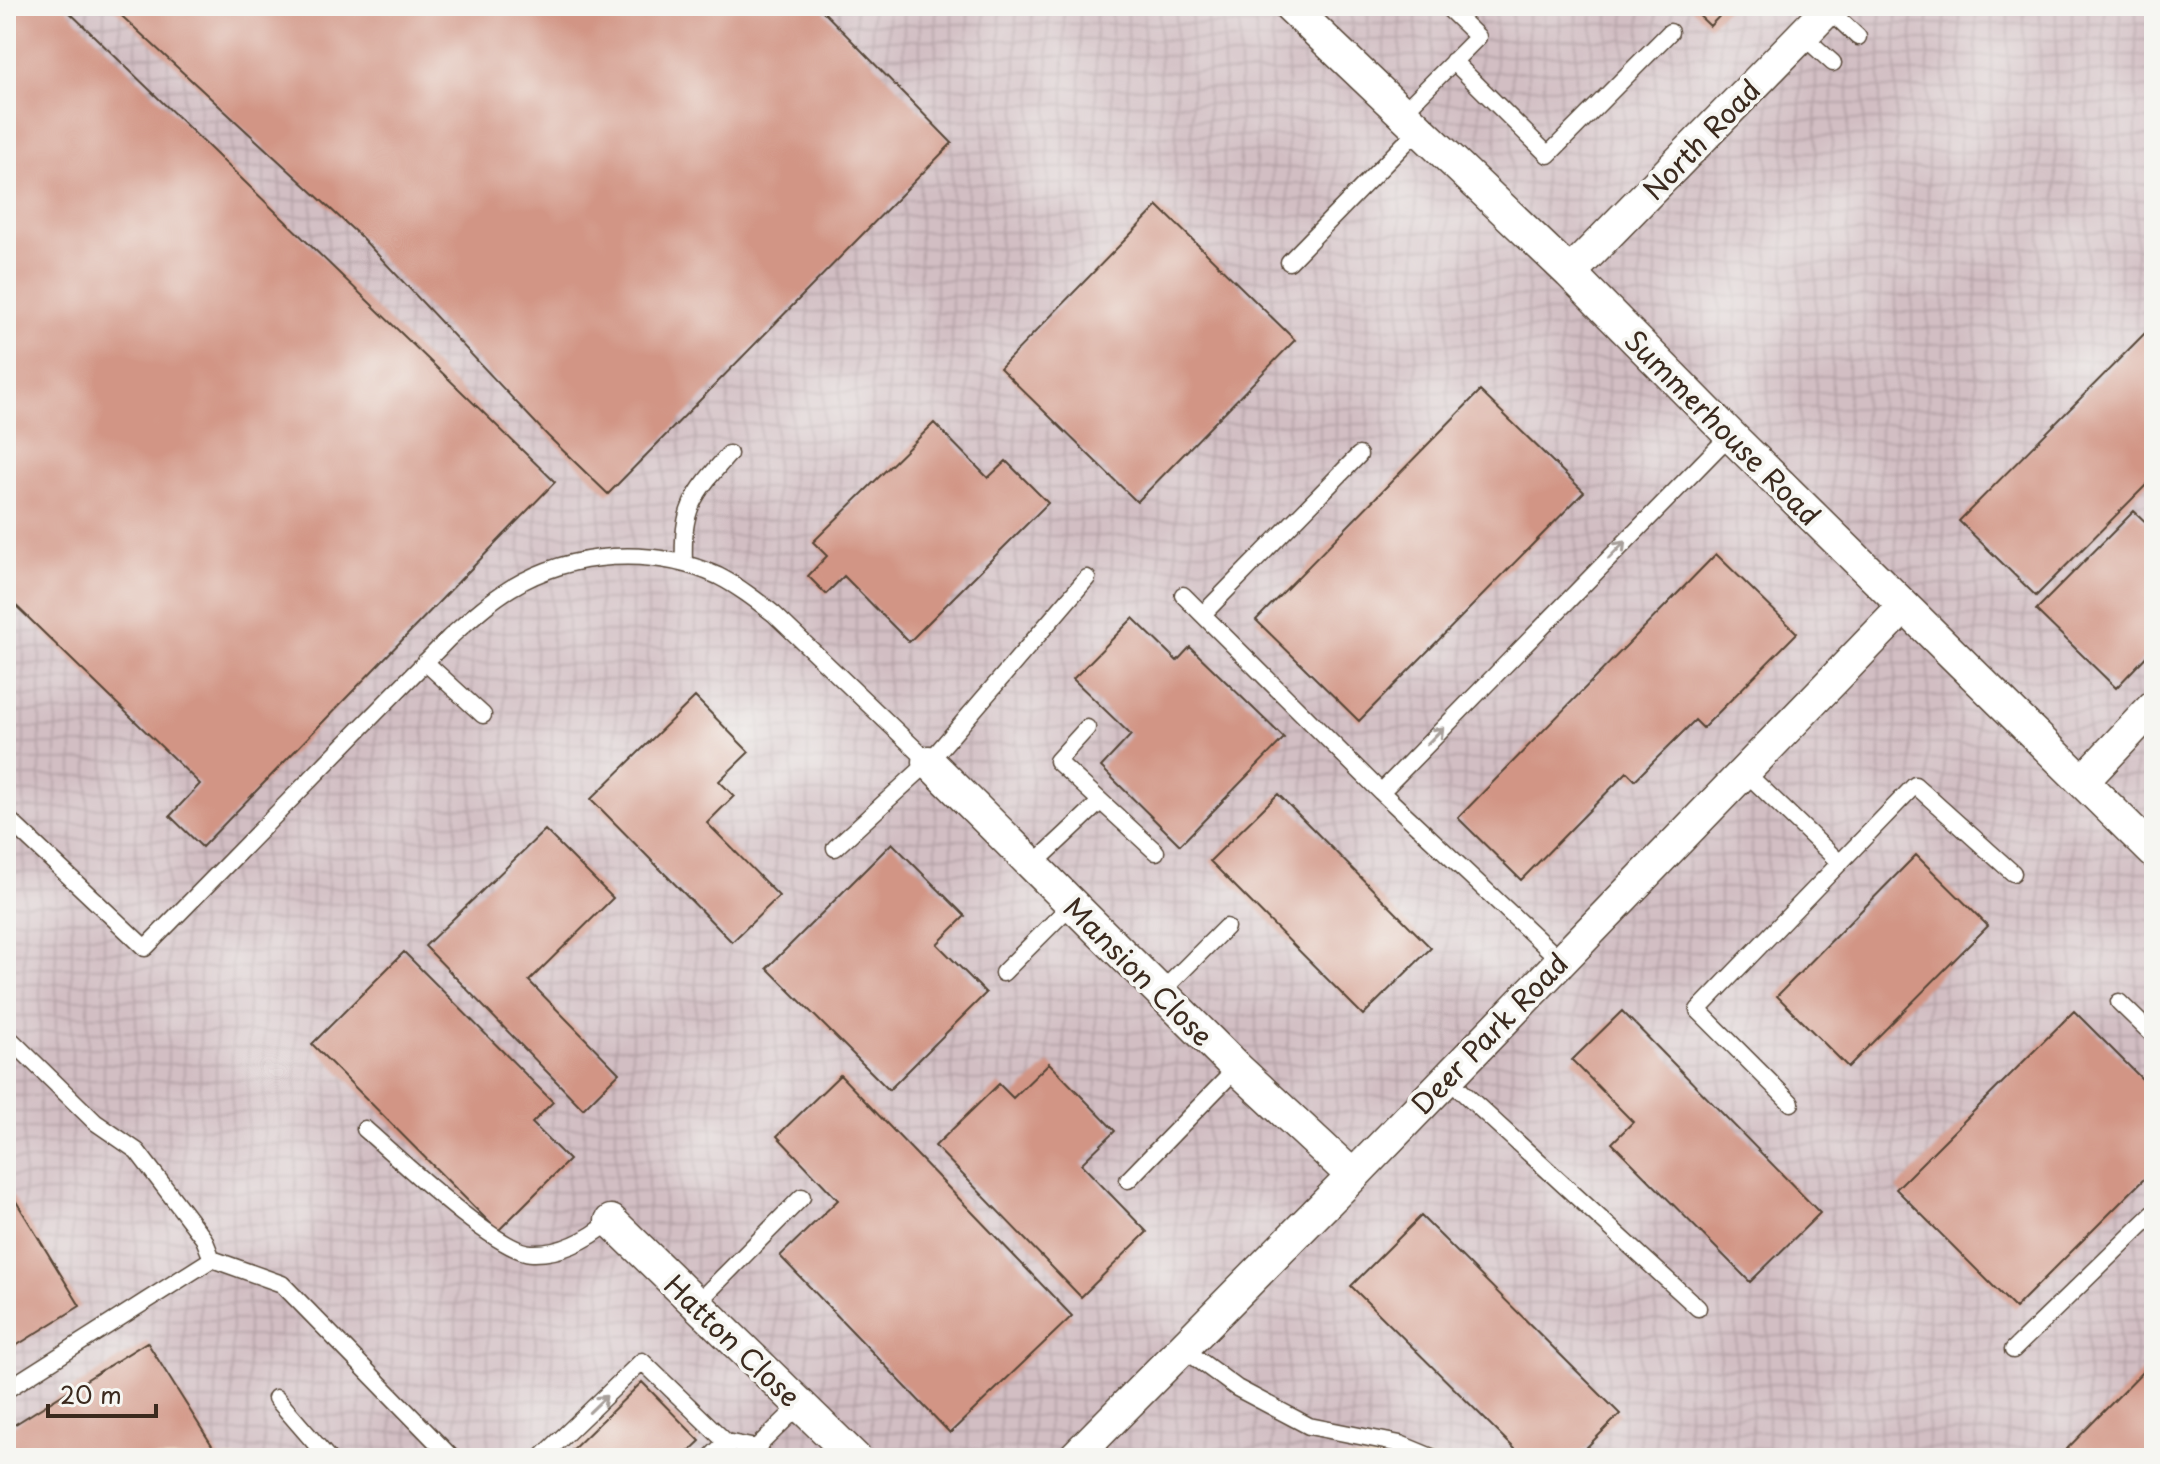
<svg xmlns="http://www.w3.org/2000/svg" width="2160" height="1464" font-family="'Playpen Sans',sans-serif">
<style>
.industrial{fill:url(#industrial-grid)}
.building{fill:#d29585}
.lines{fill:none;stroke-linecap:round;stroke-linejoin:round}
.lane-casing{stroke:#564536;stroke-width:19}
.street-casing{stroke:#564536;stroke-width:35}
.lane{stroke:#fff;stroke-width:16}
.street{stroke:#fff;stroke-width:32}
.oneway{stroke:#a79f9a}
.labels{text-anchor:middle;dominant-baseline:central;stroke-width:8;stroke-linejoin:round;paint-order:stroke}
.street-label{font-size:28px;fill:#3b2a1e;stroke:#f6f6f2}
</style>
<defs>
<pattern id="industrial-grid" width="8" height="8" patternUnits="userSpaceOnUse" patternTransform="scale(2)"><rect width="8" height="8" fill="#d2bec3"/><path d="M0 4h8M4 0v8" fill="none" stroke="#b5a3a7"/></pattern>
</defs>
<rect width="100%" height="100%" fill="#f6f6f2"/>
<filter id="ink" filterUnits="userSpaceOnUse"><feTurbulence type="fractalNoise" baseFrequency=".0125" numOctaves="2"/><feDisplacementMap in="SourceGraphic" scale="16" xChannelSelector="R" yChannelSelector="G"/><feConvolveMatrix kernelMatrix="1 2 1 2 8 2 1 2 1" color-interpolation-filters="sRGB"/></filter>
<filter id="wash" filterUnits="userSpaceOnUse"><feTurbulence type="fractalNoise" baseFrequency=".006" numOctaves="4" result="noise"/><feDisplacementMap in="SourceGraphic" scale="32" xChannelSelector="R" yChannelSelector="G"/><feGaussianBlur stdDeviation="1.8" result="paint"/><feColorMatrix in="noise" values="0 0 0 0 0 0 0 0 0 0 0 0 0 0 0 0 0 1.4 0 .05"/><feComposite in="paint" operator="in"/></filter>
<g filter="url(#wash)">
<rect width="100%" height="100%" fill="#f1dec0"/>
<path class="industrial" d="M 6,6 L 2154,6 L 2154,1458 L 6,1458 Z"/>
<g id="blocks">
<path class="building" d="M 6,6 L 63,6 L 555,482 L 202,847 L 170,816 L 200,784 L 6,596 Z
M 111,6 L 818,6 L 952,143 L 608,494 L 548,436 L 361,237 Z
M 1689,6 L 1729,6 L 1710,26 Z
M 1158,206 L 1295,340 L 1137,502 L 1000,368 Z
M 2154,324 L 2154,477 L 2036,596 L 1959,521 Z
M 1480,391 L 1584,492 L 1359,721 L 1256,620 Z
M 934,423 L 988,478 L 1006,461 L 1048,503 L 909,642 L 844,576 L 826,594 L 808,576 L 827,556 L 813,542 Z
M 2134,511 L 2154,530 L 2154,648 L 2116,688 L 2036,610 Z
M 1716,554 L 1797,633 L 1703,728 L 1695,720 L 1635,780 L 1627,772 L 1521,880 L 1458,818 Z
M 1133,618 L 1177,661 L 1190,647 L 1284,738 L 1180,845 L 1101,767 L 1131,735 L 1073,679 Z
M 695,697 L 749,752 L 719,781 L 734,796 L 707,823 L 779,896 L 732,942 L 591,799 Z
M 1278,794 L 1431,948 L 1363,1015 L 1210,861 Z
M 545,830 L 613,898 L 529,981 L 619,1073 L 583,1109 L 425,946 Z
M 892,843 L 965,916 L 937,944 L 986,993 L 889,1090 L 767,968 Z
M 1916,855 L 1988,926 L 1848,1067 L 1777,996 Z
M 404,952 L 553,1102 L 532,1123 L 569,1160 L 498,1231 L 312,1044 Z
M 1622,1011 L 1820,1213 L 1750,1282 L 1612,1143 L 1633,1122 L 1572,1060 Z
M 2074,1011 L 2154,1091 L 2154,1169 L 2015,1308 L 1896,1189 Z
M 1049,1063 L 1115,1131 L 1081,1164 L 1147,1232 L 1081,1297 L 935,1146 L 999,1084 L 1013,1098 Z
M 840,1075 L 1072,1316 L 950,1433 L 780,1256 L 838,1200 L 777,1136 Z
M 6,1185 L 80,1306 L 6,1352 Z
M 1421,1216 L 1620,1414 L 1576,1458 L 1524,1458 L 1351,1286 Z
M 147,1342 L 220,1458 L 6,1458 L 6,1430 Z
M 2154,1360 L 2154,1458 L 2058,1458 Z
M 642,1382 L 700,1441 L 682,1458 L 564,1458 Z"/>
</g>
</g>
<g filter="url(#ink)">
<use href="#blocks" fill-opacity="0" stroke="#564536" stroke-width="2"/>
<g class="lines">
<g class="lane-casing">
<path id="lane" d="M 1828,9 L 1858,37
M 1802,35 L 1833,63
M 1453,61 L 1548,155 L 1670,32
M 1402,113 L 1478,37 L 1446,6
M 1289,262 L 1419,129
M 684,564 C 682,507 692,496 729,454
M 1183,595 L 1381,792 L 1560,960
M 1203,614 L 1359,455
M 425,662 L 483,715
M 1087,728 L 1057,761 L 1156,852
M 1743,770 L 1840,863
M 1381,792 L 1730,435
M 6,817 L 145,948 L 449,638 C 469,620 488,602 511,588 C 572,551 653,546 718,576 C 738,586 756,600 774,614 L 929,762
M 835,848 L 929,762 L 1087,578
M 1033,865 L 1100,802
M 1003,973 L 1072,904
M 1162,991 L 1226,927
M 2119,1002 L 2154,1036
M 6,1035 L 95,1122 L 137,1151 L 204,1239 L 212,1259 L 282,1284 L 452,1458
M 1446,1077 L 1698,1308
M 1791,1103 L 1698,1010 L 1915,785 L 2013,873
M 365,1129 C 395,1155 497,1253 532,1253 C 561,1254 589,1239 611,1221
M 1128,1180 L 1237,1068
M 696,1304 L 802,1197
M 1181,1347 L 1237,1388 L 1309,1426 L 1400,1444 L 1434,1458
M 2013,1350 L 2154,1213
M 6,1390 L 212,1259
M 276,1398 L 328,1458
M 755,1457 L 756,1448 L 800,1405
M 541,1458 L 642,1361 L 726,1442 L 756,1448
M 710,1458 L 726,1442"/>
</g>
<g class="street-casing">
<path id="street" d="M 1290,6 L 1570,273 L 1730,435 L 2154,852
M 1570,273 L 1831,6
M 929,762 L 1237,1068 L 1353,1176
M 2083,781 L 2154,706
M 611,1221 L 855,1458
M 1074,1458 L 1353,1176 L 1904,607"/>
</g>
<use href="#lane" class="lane"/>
<use href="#street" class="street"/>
</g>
<defs><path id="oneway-shaft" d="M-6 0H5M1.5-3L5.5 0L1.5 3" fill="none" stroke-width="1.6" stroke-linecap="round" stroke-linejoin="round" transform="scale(2)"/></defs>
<g class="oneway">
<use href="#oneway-shaft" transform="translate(1617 550) rotate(-46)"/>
<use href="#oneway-shaft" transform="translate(1435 736) rotate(-46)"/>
<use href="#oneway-shaft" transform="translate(598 1404) rotate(-44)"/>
</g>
</g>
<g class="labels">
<g class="street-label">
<text transform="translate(1701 139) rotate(-46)">North Road</text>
<text transform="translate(1723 427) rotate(45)">Summerhouse Road</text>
<text transform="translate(1139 971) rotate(45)">Mansion Close</text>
<text transform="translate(1489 1033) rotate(-46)">Deer Park Road</text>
<text transform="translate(733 1340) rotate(44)">Hatton Close</text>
</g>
</g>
<rect width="2160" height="1464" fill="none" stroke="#f6f6f2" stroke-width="32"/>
<path d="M48 1404v12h108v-12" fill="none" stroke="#3b2a1e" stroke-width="4"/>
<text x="60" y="1404" font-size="24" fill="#3b2a1e" stroke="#f6f6f2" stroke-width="6" paint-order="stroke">20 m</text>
</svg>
